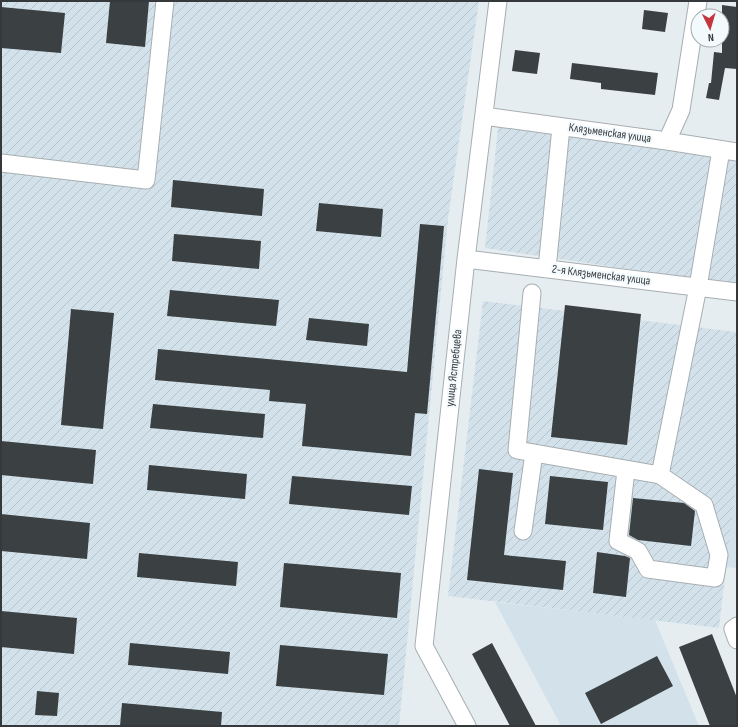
<svg xmlns="http://www.w3.org/2000/svg" width="738" height="727" font-family="'Sofia Sans Condensed',sans-serif">
<style>
.built{fill:#d3e2ea}
.industrial{fill:url(#industrial-furrows)}
.building{fill:#3b4043}
.lines{fill:none;stroke-linecap:round;stroke-linejoin:round}
.minor-casing{stroke:#a7aeb2;stroke-width:19}
.minor{stroke:#fff;stroke-width:17}
.labels{text-anchor:middle;dominant-baseline:central;stroke-width:4;stroke-linejoin:round;paint-order:stroke}
.street-label{font-size:12px;fill:#36393b;stroke:#f3fafe}
</style>
<defs>
<pattern id="industrial-furrows" width="10" height="10" patternUnits="userSpaceOnUse"><rect width="10" height="10" fill="#d3e2ea"/><path d="M-1 1l2-2M0 10L10 0M9 11l2-2" fill="none" stroke="#b6c3ca"/></pattern>
</defs>
<rect width="100%" height="100%" fill="#e6edf1"/>
<path class="built" d="M 737,476 L 737,568 L 726,567 Z
M 495,602 L 655,620 L 699,726 L 561,726 Z"/>
<path class="industrial" d="M 1,1 L 479,1 L 448,219 L 399,726 L 1,726 Z
M 499,119 L 737,147 L 737,285 L 485,248 Z
M 483,301 L 737,332 L 737,476 L 719,628 L 448,596 Z"/>
<path class="building" d="M 110,1 L 149,1 L 145,47 L 106,43 Z
M 722,5 L 737,7 L 737,69 L 725,68 L 719,100 L 706,98 L 709,83 L 711,83 L 714,52 L 722,53 Z
M 1,7 L 65,13 L 61,53 L 1,48 Z
M 644,10 L 668,13 L 665,32 L 642,29 Z
M 515,50 L 540,53 L 537,74 L 512,71 Z
M 572,63 L 658,73 L 655,95 L 601,89 L 601,83 L 570,79 Z
M 173,180 L 264,189 L 262,216 L 171,207 Z
M 319,203 L 383,209 L 381,237 L 316,231 Z
M 420,224 L 444,226 L 427,414 L 415,413 L 411,456 L 302,446 L 306,404 L 269,401 L 270,390 L 155,380 L 158,349 L 407,372 Z
M 174,234 L 261,241 L 259,269 L 172,261 Z
M 170,290 L 279,300 L 276,326 L 167,316 Z
M 565,305 L 641,314 L 627,445 L 551,437 Z
M 71,309 L 114,313 L 103,429 L 61,425 Z
M 309,318 L 369,324 L 367,346 L 306,340 Z
M 153,404 L 265,414 L 263,438 L 150,428 Z
M 1,441 L 96,450 L 93,484 L 1,475 Z
M 149,465 L 247,474 L 245,499 L 147,490 Z
M 479,469 L 513,473 L 504,555 L 566,561 L 563,590 L 467,580 Z
M 292,476 L 412,486 L 409,515 L 289,504 Z
M 550,476 L 608,482 L 603,530 L 545,524 Z
M 633,498 L 684,503 L 695,511 L 691,546 L 638,540 L 629,535 Z
M 1,514 L 90,523 L 87,559 L 1,551 Z
M 597,552 L 625,556 L 630,558 L 626,597 L 593,593 Z
M 139,553 L 238,562 L 236,586 L 137,577 Z
M 284,563 L 401,573 L 397,618 L 280,607 Z
M 1,611 L 77,618 L 74,654 L 1,647 Z
M 712,634 L 737,698 L 737,726 L 710,726 L 679,647 Z
M 130,643 L 230,652 L 228,674 L 128,665 Z
M 492,643 L 536,726 L 510,726 L 472,654 Z
M 280,645 L 388,654 L 384,695 L 276,686 Z
M 657,656 L 673,686 L 601,724 L 585,693 Z
M 37,691 L 59,693 L 57,716 L 35,715 Z
M 122,703 L 222,712 L 221,726 L 120,726 Z"/>
<g class="lines">
<g class="minor-casing">
<path id="minor" d="M 484,116 L 667,141 L 737,152
M 667,141 L 681,110 L 698,1
M 1,163 L 146,180 L 165,1
M 466,259 L 737,292
M 547,269 L 561,127
M 532,293 L 517,450 L 660,475 L 698,287 L 721,150
M 626,470 L 618,541 L 638,551 L 648,569 L 715,578 L 719,555 L 704,505 L 660,475
M 523,531 L 534,453
M 737,626 L 733,629 L 737,640
M 467,726 L 424,646 L 466,259 L 498,1"/>
</g>
<use href="#minor" class="minor"/>
</g>
<g class="labels">
<g class="street-label">
<text transform="translate(610 133) rotate(8)">Клязьменская улица</text>
<text transform="translate(601 275) rotate(7)">2-я Клязьменская улица</text>
<text transform="translate(454 368) rotate(-84)">улица Ястребцева</text>
</g>
</g>
<rect width="738" height="727" fill="none" stroke="#36393b" stroke-width="4"/>
<g transform="translate(710 28) rotate(175)"><circle r="19" fill="#f3fafe" stroke="#a7adb0"/>
<path d="M0-3L7 15L0 10L-7 15Z" fill="#c5353e"/>
<text y="-6" font-size="11" font-weight="bold" text-anchor="middle" fill="#36393b">N</text>
</g>
</svg>
